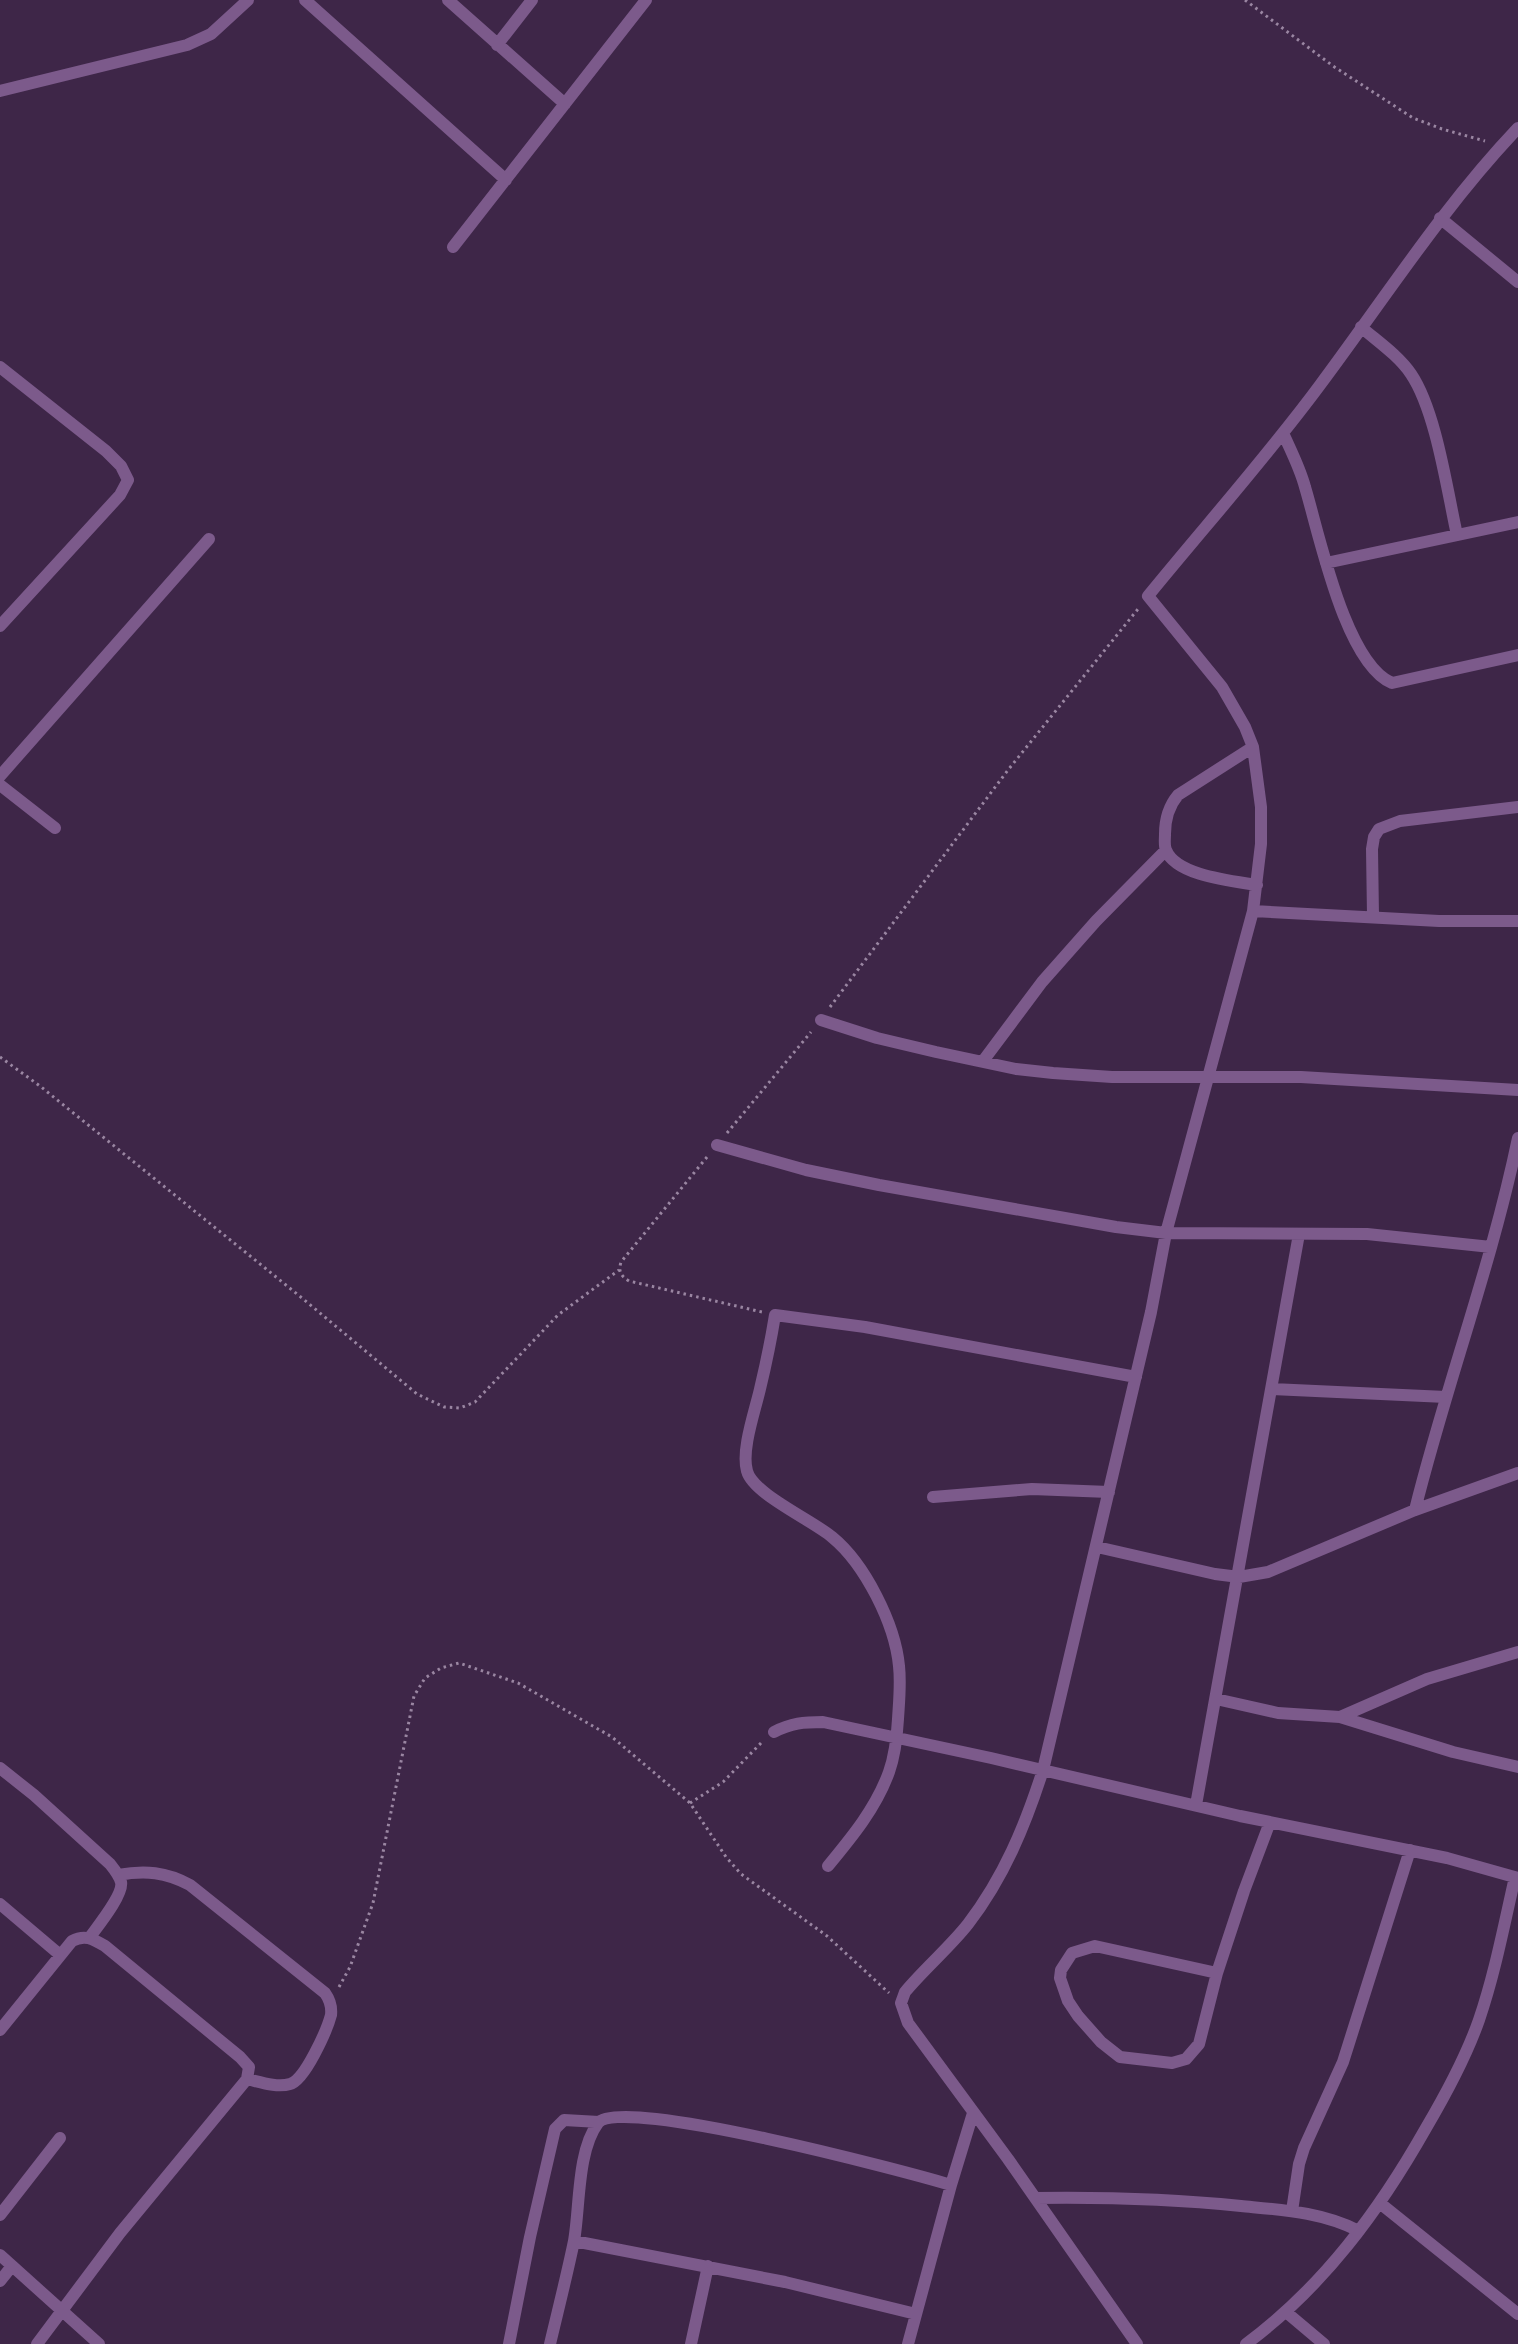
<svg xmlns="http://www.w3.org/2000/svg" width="1518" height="2344" font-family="'DejaVu Sans',sans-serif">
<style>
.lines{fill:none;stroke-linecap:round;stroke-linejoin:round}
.path{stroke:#9a86a2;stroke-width:3;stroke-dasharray:2.5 4;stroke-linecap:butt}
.street{stroke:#7c5a8b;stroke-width:12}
</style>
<rect width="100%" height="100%" fill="#3e2648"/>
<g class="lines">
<path class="path" d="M 1245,0 L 1333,66 L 1413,118 L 1442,129 L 1485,141
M 830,1007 L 1008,770 L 1138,609
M 0,1057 L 40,1086 L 302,1298 L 417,1394 L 444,1407 L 460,1408 L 475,1402 L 558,1315 L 619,1270
M 727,1133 L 811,1032
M 707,1157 L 621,1262 C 618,1272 621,1276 629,1281 L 762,1312
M 690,1803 L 723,1782 L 763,1741
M 339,1987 L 350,1967 L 373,1903 L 414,1696 L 425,1678 L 441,1668 L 459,1663 L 518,1683 L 612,1737 L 690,1803 L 726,1857 L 741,1874 L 827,1936 L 889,1993"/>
<path class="street" d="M 305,0 L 506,180
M 448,0 L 565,104
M 497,45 L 532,0
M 0,91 L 187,45 L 211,34 L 248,0
M 1440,218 L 1518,282
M 453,247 L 646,0
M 1361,327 C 1377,341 1398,355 1411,374 C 1436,411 1447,490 1457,535
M 0,367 L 106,451 L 121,466 L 128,480 L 120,495 L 0,626
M 1283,433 C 1291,451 1300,468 1305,487 C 1319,533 1345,663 1392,683 L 1518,655
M 1326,563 L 1518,522
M 1253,747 L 1178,795 C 1168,807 1165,819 1165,834 C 1165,839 1164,846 1166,850 C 1176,876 1233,881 1257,885
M 0,776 L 209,539
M 0,785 L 55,828
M 1253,911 L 1439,921 L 1518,921
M 1373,916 L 1372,849 L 1374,837 L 1379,829 L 1400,821 L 1518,807
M 821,1020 L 877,1038 L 936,1052 L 1016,1069 L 1053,1073 L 1112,1077 L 1301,1077 L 1518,1090
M 983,1061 L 1042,982 L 1096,921 L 1166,850
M 717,1145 L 806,1170 L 879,1185 L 1116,1227 L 1166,1233 L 1367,1234 L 1491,1247
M 1272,1389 L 1446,1397
M 933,1497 L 1032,1489 L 1109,1492
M 1415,1510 C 1446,1385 1492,1264 1518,1138
M 1097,1547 L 1215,1574 L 1239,1577 L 1268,1572 L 1415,1510 L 1518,1473
M 1216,1699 L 1278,1713 L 1340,1717 L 1427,1679 L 1518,1652
M 1340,1717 L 1453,1752 L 1518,1767
M 774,1732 C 791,1723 804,1722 823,1722 L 991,1758 L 1240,1816 L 1447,1858 L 1518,1878
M 0,1768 L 34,1795 L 110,1864 C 114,1869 119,1875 121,1882 C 124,1894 98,1926 90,1937
M 1196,1805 L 1299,1234
M 828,1866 C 852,1837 876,1808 889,1772 C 895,1755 897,1737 898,1719 C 899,1702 901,1684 899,1666 C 895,1624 865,1564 832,1537 C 812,1520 753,1494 747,1471 C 741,1450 755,1411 760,1389 C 766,1364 771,1340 775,1315 L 865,1327 L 1136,1377
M 118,1875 C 145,1870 166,1872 190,1885 L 325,1993 C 330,2000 332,2006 331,2015 C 327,2030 305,2080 290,2084 C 277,2088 260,2082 247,2079
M 0,1904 L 59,1954
M 1217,1973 L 1095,1946 L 1072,1953 L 1061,1970 L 1060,1978 L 1068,2001 L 1078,2016 L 1101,2042 L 1120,2057 L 1172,2063 L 1186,2059 L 1199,2044 L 1217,1973 L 1244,1891 L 1270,1822
M 0,2030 L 72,1941 C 85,1934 93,1939 105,1946 L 240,2057 L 249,2067 L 247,2079 L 120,2233 L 37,2344
M 1035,2198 C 1104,2197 1172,2199 1241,2206 C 1282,2210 1322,2212 1359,2231
M 1381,2204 L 1518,2314
M 1292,2211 L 1299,2164 L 1304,2148 L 1343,2062 L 1410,1850
M 0,2215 L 60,2138
M 574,2241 L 785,2282 L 916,2314
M 0,2255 L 99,2344
M 0,2281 L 12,2266
M 1286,2312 L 1324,2344
M 509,2344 L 530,2237 L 555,2129 L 564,2120 L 599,2122
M 550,2344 C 558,2310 567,2275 574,2241 C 580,2207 577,2151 598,2123 C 619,2095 908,2172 951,2185
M 691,2344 L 708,2266
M 908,2344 L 951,2185 L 973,2113
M 1137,2344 L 1008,2159 L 908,2023 L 901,2003 L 905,1992 C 925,1968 949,1948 968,1924 C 1004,1877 1025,1826 1043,1770 L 1151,1312 L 1166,1233 L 1253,911 L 1261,844 L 1261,807 L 1253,747 L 1245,727 L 1222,687 L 1148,596 C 1205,526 1266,458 1320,385 C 1385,298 1443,207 1518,128
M 1246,2344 C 1323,2287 1379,2211 1426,2128 C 1446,2094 1466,2057 1479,2020 C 1495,1973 1504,1925 1515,1877"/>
</g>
</svg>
